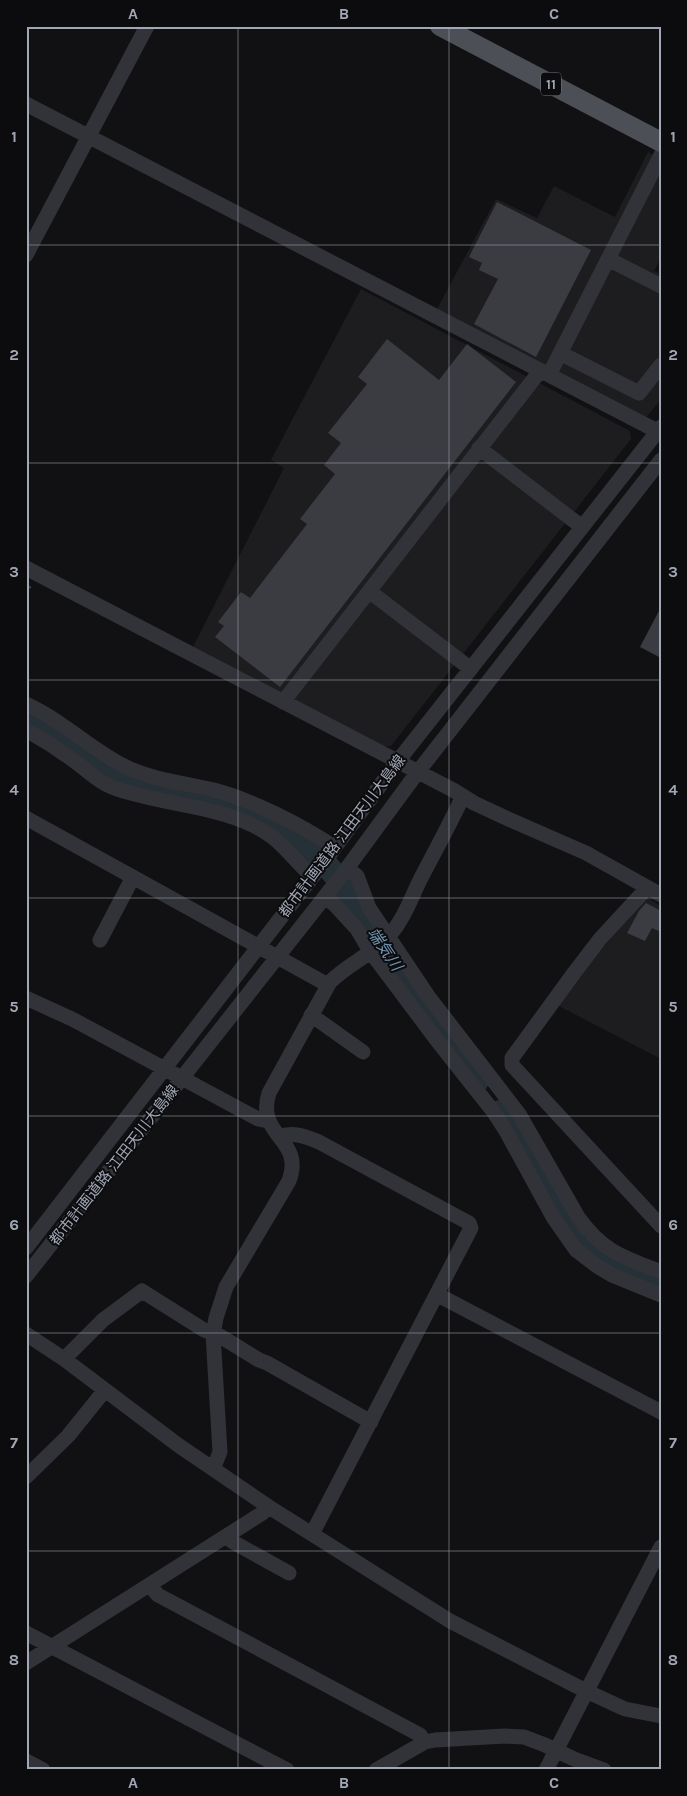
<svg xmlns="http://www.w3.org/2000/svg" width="687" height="1796" font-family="Karla,'Noto Sans JP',sans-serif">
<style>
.built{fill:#1d1d20}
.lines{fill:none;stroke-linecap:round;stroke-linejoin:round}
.river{stroke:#263037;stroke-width:24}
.building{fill:#3a3c41}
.path{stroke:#373a3f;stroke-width:2.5;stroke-dasharray:2.5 4;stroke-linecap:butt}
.minor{stroke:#313338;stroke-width:15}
.major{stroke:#4d4f57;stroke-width:20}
.grid{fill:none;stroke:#a1a7b5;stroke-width:1;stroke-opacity:0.55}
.labels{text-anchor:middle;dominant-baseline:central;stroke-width:4;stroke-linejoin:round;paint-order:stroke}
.shield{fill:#0c0c0e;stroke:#747883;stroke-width:1}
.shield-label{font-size:14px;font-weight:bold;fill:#a1a7b5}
.street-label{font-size:15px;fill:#a1a7b5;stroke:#0c0c0e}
.water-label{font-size:16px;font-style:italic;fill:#7396b4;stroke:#0c0c0e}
.neatline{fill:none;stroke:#a1a7b5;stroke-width:2}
.grid-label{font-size:16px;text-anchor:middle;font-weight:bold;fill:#a1a7b5}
</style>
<rect width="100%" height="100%" fill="#111113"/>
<path class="built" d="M 648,152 L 661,159 L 661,258 L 654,271 L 661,274 L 661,399 L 645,419 L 436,311 L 496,199 L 537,218 L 554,186 L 615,217 Z
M 361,289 L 630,431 L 631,439 L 391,746 L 384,746 L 192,649 L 284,468 L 271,460 Z
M 646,897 L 661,906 L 661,1059 L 555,1004 Z"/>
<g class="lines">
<path class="river" d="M 26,717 L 66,741 L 107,770 L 123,779 C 206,801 282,806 339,880 L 426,1011 L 477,1081
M 500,1112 L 516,1135 L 566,1215 L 596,1253 L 615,1265 L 661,1284"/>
</g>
<path class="building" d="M 497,202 L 591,250 L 536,357 L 474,324 L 498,279 L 479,270 L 482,263 L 469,257 Z
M 387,339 L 439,380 L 467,344 L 516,382 L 280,687 L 215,637 L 224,626 L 218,622 L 241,592 L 250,598 L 307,524 L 300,519 L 335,474 L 324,465 L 341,443 L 328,433 L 367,384 L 358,377 Z
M 661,607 L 661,658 L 640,647 Z
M 646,903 L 661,911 L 661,932 L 652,928 L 645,941 L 627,933 L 639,911 Z"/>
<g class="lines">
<path class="path" d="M 26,594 L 31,585"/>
<path class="minor" d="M 26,104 L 661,433
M 26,255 L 147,26
M 608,259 L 661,286
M 560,353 L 639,393 L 661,365
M 549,375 L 661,155
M 479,448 L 582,527
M 26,568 L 453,790 L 474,803 L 506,818 L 586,853 L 661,895
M 369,591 L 471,669
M 283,702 L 540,371
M 26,704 C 62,720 91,750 126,767 C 153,780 185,783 214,790 C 252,800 301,825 334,847
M 26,730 C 44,740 61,751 77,763 C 88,771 99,782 112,787 C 161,806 229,805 271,836 C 286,847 298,864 312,876
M 26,818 L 328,985
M 347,868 L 357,876 L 369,908 L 428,996 L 519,1114 L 578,1217 C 603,1252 623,1257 661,1272
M 647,888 L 600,939 L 574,973 L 512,1058 L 512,1065 L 661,1226
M 325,897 L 334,904 L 357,929 L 370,951 L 436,1039 L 493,1111 L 506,1131 L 553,1217 L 576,1250 L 597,1266 L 612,1275 L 661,1295
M 100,940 L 133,877
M 26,998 L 72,1019 L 258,1119 L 263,1120 L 268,1119
M 311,1015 L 363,1052
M 280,1137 C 293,1131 307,1137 319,1142 L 469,1223 L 471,1228 L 312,1534
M 26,1248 L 327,858 L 398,761 L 661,427
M 26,1276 L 342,875 L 417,773 L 661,460
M 438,1295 L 661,1412
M 26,1334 L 64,1359 L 178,1445 L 269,1507 L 450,1621 L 586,1691 L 625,1709 L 661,1716
M 64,1359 L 103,1320 L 142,1291 L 204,1330 L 220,1336 L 259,1360 L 267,1363 L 371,1422
M 213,1469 L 220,1452 L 213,1334 L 216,1318 L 226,1287 L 289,1181 C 305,1138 255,1137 269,1093 L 330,982 C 348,964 373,954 390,935 C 405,917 411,898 421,878 C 435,851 450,824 463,796
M 26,1477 L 68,1436 L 105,1390
M 227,1536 L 233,1542 L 289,1573
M 149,1585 L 158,1595 L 420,1735 L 425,1742
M 26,1633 L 287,1770
M 26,1663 L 261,1514 L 269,1507
M 26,1761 L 43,1770
M 376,1770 L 425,1742 L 435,1740 L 505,1736 L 524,1737 L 545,1745 L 574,1759 L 604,1770
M 546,1770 L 661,1547"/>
<path class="major" d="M 440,26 L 661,142"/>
</g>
<path class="grid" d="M 238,26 L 238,1770M 449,26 L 449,1770M 26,245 L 661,245M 26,463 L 661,463M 26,680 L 661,680M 26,898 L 661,898M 26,1116 L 661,1116M 26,1333 L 661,1333M 26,1551 L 661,1551"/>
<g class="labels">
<rect class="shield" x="541" y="72.5" width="20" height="23" rx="4"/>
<g class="shield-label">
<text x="551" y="84">11</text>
</g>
<g class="street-label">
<text transform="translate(342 836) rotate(-53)">都市計画道路 江田天川大島線</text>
<text transform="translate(114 1165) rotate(-52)">都市計画道路 江田天川大島線</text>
</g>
<g class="water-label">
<text transform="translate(385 949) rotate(56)">端気川</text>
</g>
</g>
<rect width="687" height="1796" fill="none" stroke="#0c0c0e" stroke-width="55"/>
<rect x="28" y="28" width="632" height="1740" class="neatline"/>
<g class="grid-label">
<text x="133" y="19">A</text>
<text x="344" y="19">B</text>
<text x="554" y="19">C</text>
<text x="14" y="142">1</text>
<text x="673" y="142">1</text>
<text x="14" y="360">2</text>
<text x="673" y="360">2</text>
<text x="14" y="577">3</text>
<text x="673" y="577">3</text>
<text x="14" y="795">4</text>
<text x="673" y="795">4</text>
<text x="14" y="1012">5</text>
<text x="673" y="1012">5</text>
<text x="14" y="1230">6</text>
<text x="673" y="1230">6</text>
<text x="14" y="1448">7</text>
<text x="673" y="1448">7</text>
<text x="14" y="1665">8</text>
<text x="673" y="1665">8</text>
<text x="133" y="1788">A</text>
<text x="344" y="1788">B</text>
<text x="554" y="1788">C</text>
</g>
</svg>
